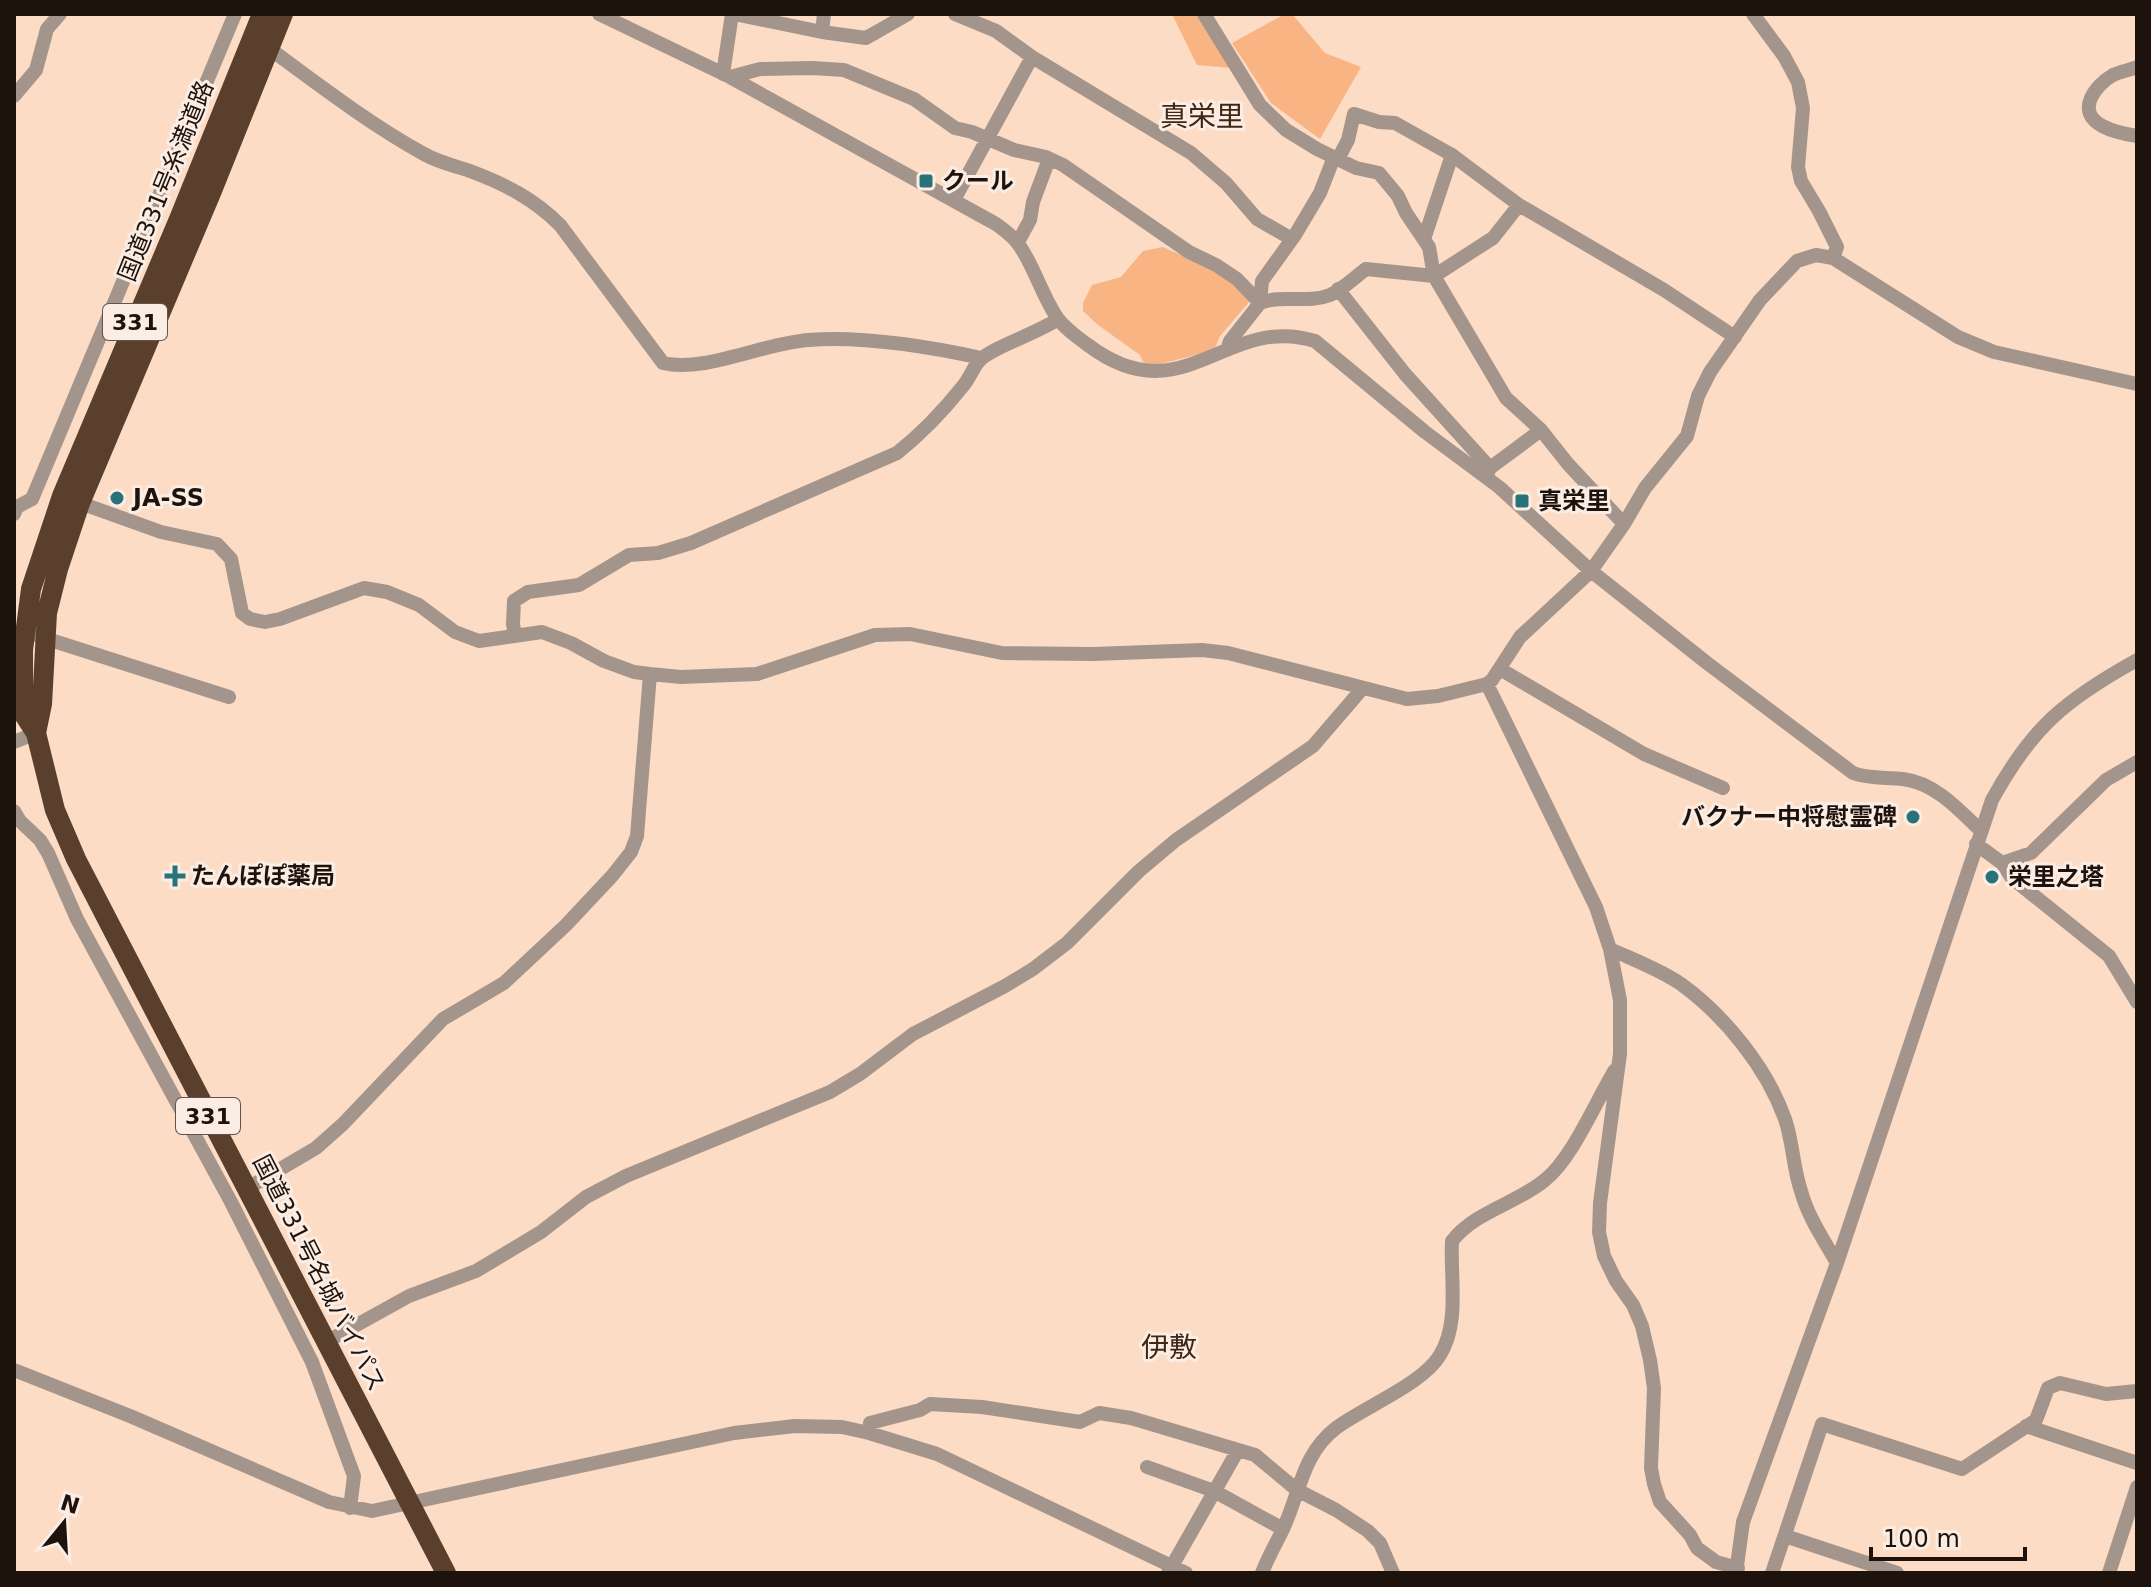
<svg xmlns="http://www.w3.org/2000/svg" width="2151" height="1587" font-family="'DejaVu Sans','Noto Sans JP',sans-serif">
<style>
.green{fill:#f9b483}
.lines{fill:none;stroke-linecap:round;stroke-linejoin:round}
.minor{stroke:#a3958c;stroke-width:14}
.highway{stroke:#5a3f2d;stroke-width:20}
.poi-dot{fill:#29727a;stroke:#fbede4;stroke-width:3}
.labels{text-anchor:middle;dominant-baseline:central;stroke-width:6;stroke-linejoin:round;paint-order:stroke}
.shield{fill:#fbede4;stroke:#60544d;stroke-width:2}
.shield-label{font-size:22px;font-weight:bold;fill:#1e130c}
.street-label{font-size:24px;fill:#1e130c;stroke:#fbede4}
.poi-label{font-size:24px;font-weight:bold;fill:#1e130c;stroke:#fbede4;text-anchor:start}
.quarter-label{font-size:28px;fill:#3f2715;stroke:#fbede4}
</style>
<rect width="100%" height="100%" fill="#fcdcc5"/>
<path class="green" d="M 1172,14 L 1200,14 L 1232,68 L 1197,65 Z
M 1285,14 L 1292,14 L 1325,53 L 1361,67 L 1320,139 L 1271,103 L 1232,43 Z
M 1163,247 C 1180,256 1201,260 1217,270 C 1230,278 1240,290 1250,301 L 1220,336 L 1216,346 L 1208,352 L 1152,366 L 1143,362 L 1140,355 L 1098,325 L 1083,311 L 1083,303 L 1092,285 L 1121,277 L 1143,251 Z"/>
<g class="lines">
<path class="minor" d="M 599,14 L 730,77 L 996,224 C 1004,230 1014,237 1019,245 C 1034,266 1041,293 1056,316 C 1063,327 1077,337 1088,345 C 1183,417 1226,313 1315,341 L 1425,432 L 1499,487 L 1591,571 L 1707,663 L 1853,773 C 1869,779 1886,777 1903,779 C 1935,783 1958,809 1980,830
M 734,14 L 822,32 L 866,38 L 908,14
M 955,14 L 996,31 L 1032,57 L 1191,153 L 1226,183 L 1257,219 L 1292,239
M 1204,14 L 1260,105 L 1286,130 L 1317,149 L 1356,168 L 1379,173 L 1398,196 L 1406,213 L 1429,247 L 1434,276 L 1506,398 L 1541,430 L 1568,464 L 1624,524
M 1753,14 L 1784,56 L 1798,82 L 1803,108 L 1798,167 L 1801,181 L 1819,211 L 1837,247 L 1833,258
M 822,32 L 824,14
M 270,49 C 319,85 371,125 424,154 C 438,162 455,166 470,171 C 505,184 534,199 560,225 L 663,363 C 705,373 763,343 809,340 C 862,336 930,347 981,358
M 2137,67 C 2129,70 2120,72 2113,75 C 2104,80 2095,89 2091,98 C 2079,125 2118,133 2137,136
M 723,74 L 732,14
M 730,77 L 760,69 L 812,68 L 844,70 L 914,99 L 955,128 L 972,132 L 1014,150 L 1046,157 L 1063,165 L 1189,252 L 1216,265 L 1237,279 L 1260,303
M 14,96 L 36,70 L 47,29 L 60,14
M 1338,159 L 1348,140 L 1354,114 L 1379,122 L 1395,123 L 1452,155 L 1519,205 L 1664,290 L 1735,337
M 954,200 L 1032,57
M 1424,239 L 1452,155
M 1018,242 L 1030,220 L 1033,202 L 1049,159
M 1338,289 L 1405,374 L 1490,468 L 1486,477
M 1260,303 C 1283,294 1307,304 1330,295 C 1342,290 1355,277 1366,269 L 1434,276 L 1493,238 L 1519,205
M 1227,350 L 1230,341 L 1260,303 L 1262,281 L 1295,235 L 1320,193 L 1334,157
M 1490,468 L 1541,430
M 72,500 L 161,532 L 217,544 L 231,559 L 242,613 L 250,619 L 265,622 L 280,619 L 364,588 L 387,592 L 419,605 L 455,632 L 479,641 L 542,632 L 571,643 L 604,661 L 634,672 L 650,674 L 681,677 L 757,674 L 875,635 L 910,634 L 1002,653 L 1093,654 L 1202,650 L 1228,653 L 1407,699 L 1438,696 L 1487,684 L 1492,680 L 1520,637 L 1591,571 L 1624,524 L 1645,488 L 1687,436 L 1698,396 L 1710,372 L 1760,300 L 1797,261 L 1816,255 L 1833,258 L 1958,337 L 1994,352 L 2137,384
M 14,514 L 17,507 L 32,499 L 235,14
M 38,636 L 229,697
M 515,636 L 513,624 L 514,601 L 528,592 L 579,585 L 629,555 L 658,553 L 691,543 L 897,453 C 921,434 944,410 963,386 C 970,378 973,367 980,360 C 993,347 1038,333 1058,319
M 1500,669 L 1644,754 L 1723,788
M 1487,684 L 1596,907 L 1610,949 L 1620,1000 L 1620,1054 L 1600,1203 L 1599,1232 L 1604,1256 L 1616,1281 L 1633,1305 L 1642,1326 L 1650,1360 L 1654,1388 L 1651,1468 L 1654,1484 L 1660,1502 L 1690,1535 L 1697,1548 L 1716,1562 L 1738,1568
M 14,742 L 36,733
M 14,811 L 20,821 L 40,840 L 48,853 L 77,919 L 231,1202 L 312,1362 L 354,1476 L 350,1508
M 1976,844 L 2002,863 L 2012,878 L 2109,956 L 2137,1002
M 2002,863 L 2031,853 L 2106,780 L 2137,762
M 1610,949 C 1634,960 1659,969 1681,984 C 1725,1016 1767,1068 1785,1119 C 1793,1142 1793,1168 1801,1191 C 1808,1217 1824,1240 1837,1263
M 246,1189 L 316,1148 L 343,1124 L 443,1019 L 504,983 L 566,925 L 612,876 L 631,852 L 637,836 L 650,674
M 326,1342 L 409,1296 L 476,1271 L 541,1232 L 586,1197 L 626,1176 L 830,1092 L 860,1074 L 913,1034 L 1005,986 L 1033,969 L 1067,943 L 1139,871 L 1176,840 L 1313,746 L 1362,689
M 14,1370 L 130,1416 L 329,1502 L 372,1511 L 734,1433 L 795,1426 L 842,1427 L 869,1433 L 937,1454 L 1186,1573
M 2026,1426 L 2137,1463
M 869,1433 L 870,1423 L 920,1410 L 930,1404 L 982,1407 L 1080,1422 L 1099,1413 L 1131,1418 L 1255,1455 L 1297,1490 L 1336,1510 L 1368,1531 L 1380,1543 L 1393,1573
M 1147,1467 L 1214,1491 L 1283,1529
M 1785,1536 L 1897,1573
M 1168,1573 L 1238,1450
M 1262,1573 C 1268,1557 1276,1544 1283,1529 C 1300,1493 1302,1454 1336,1428 C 1364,1407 1423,1384 1440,1355 C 1460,1323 1450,1277 1452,1241 C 1476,1211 1516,1204 1545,1180 C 1572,1159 1596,1101 1615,1070
M 1736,1573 L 1743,1522 L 1837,1263 L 1992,800 C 2032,727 2065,700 2137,660
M 1772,1573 L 1822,1424 L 1962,1469 L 2036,1420 L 2048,1388 L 2060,1383 L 2106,1394 L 2137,1391
M 2109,1573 L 2137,1487"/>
<path class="highway" d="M 262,14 L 179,219 L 62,496 L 31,589 L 23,650 L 23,713 L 36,733 L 55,810 L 76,859 L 446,1573
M 36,733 L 42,704 L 47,613 L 58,569 L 80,503 L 211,193 L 283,14"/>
</g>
<g class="poi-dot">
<rect x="918" y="173" width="16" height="16" rx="4"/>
<circle cx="117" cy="498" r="8"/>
<rect x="1514" y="493" width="16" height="16" rx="4"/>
<circle cx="1913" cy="817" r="8"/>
<path d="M171 864h8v8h8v8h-8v8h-8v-8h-8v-8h8z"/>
<circle cx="1992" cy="877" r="8"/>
</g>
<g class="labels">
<g class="shield">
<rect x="103" y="304" width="64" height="36" rx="6"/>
<rect x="176" y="1098" width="64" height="36" rx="6"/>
</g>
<g class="shield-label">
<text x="135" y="322">331</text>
<text x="208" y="1116">331</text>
</g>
<g class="street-label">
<text transform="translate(166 181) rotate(-68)">国道331号糸満道路</text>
<text transform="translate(319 1273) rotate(63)">国道331号名城バイパス</text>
</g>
<g class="poi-label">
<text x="942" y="181">クール</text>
<text x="133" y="498">JA-SS</text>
<text x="1538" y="501">真栄里</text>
<text x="1897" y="817" text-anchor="end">バクナー中将慰霊碑</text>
<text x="191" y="876">たんぽぽ薬局</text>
<text x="2008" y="877">栄里之塔</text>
</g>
<g class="quarter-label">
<text x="1202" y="116">真栄里</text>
<text x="1169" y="1347">伊敷</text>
</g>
</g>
<rect width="2151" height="1587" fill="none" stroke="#1e130c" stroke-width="32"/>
<g transform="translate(64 1523) rotate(18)" stroke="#fbede4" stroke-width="6" paint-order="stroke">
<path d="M0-6L14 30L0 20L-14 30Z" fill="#1e130c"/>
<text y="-12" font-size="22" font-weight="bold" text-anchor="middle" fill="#1e130c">N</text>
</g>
<path d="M1871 1547v12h154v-12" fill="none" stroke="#1e130c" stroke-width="4"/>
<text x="1883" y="1547" font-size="24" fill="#1e130c" stroke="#fbede4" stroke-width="6" paint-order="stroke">100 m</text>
</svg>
